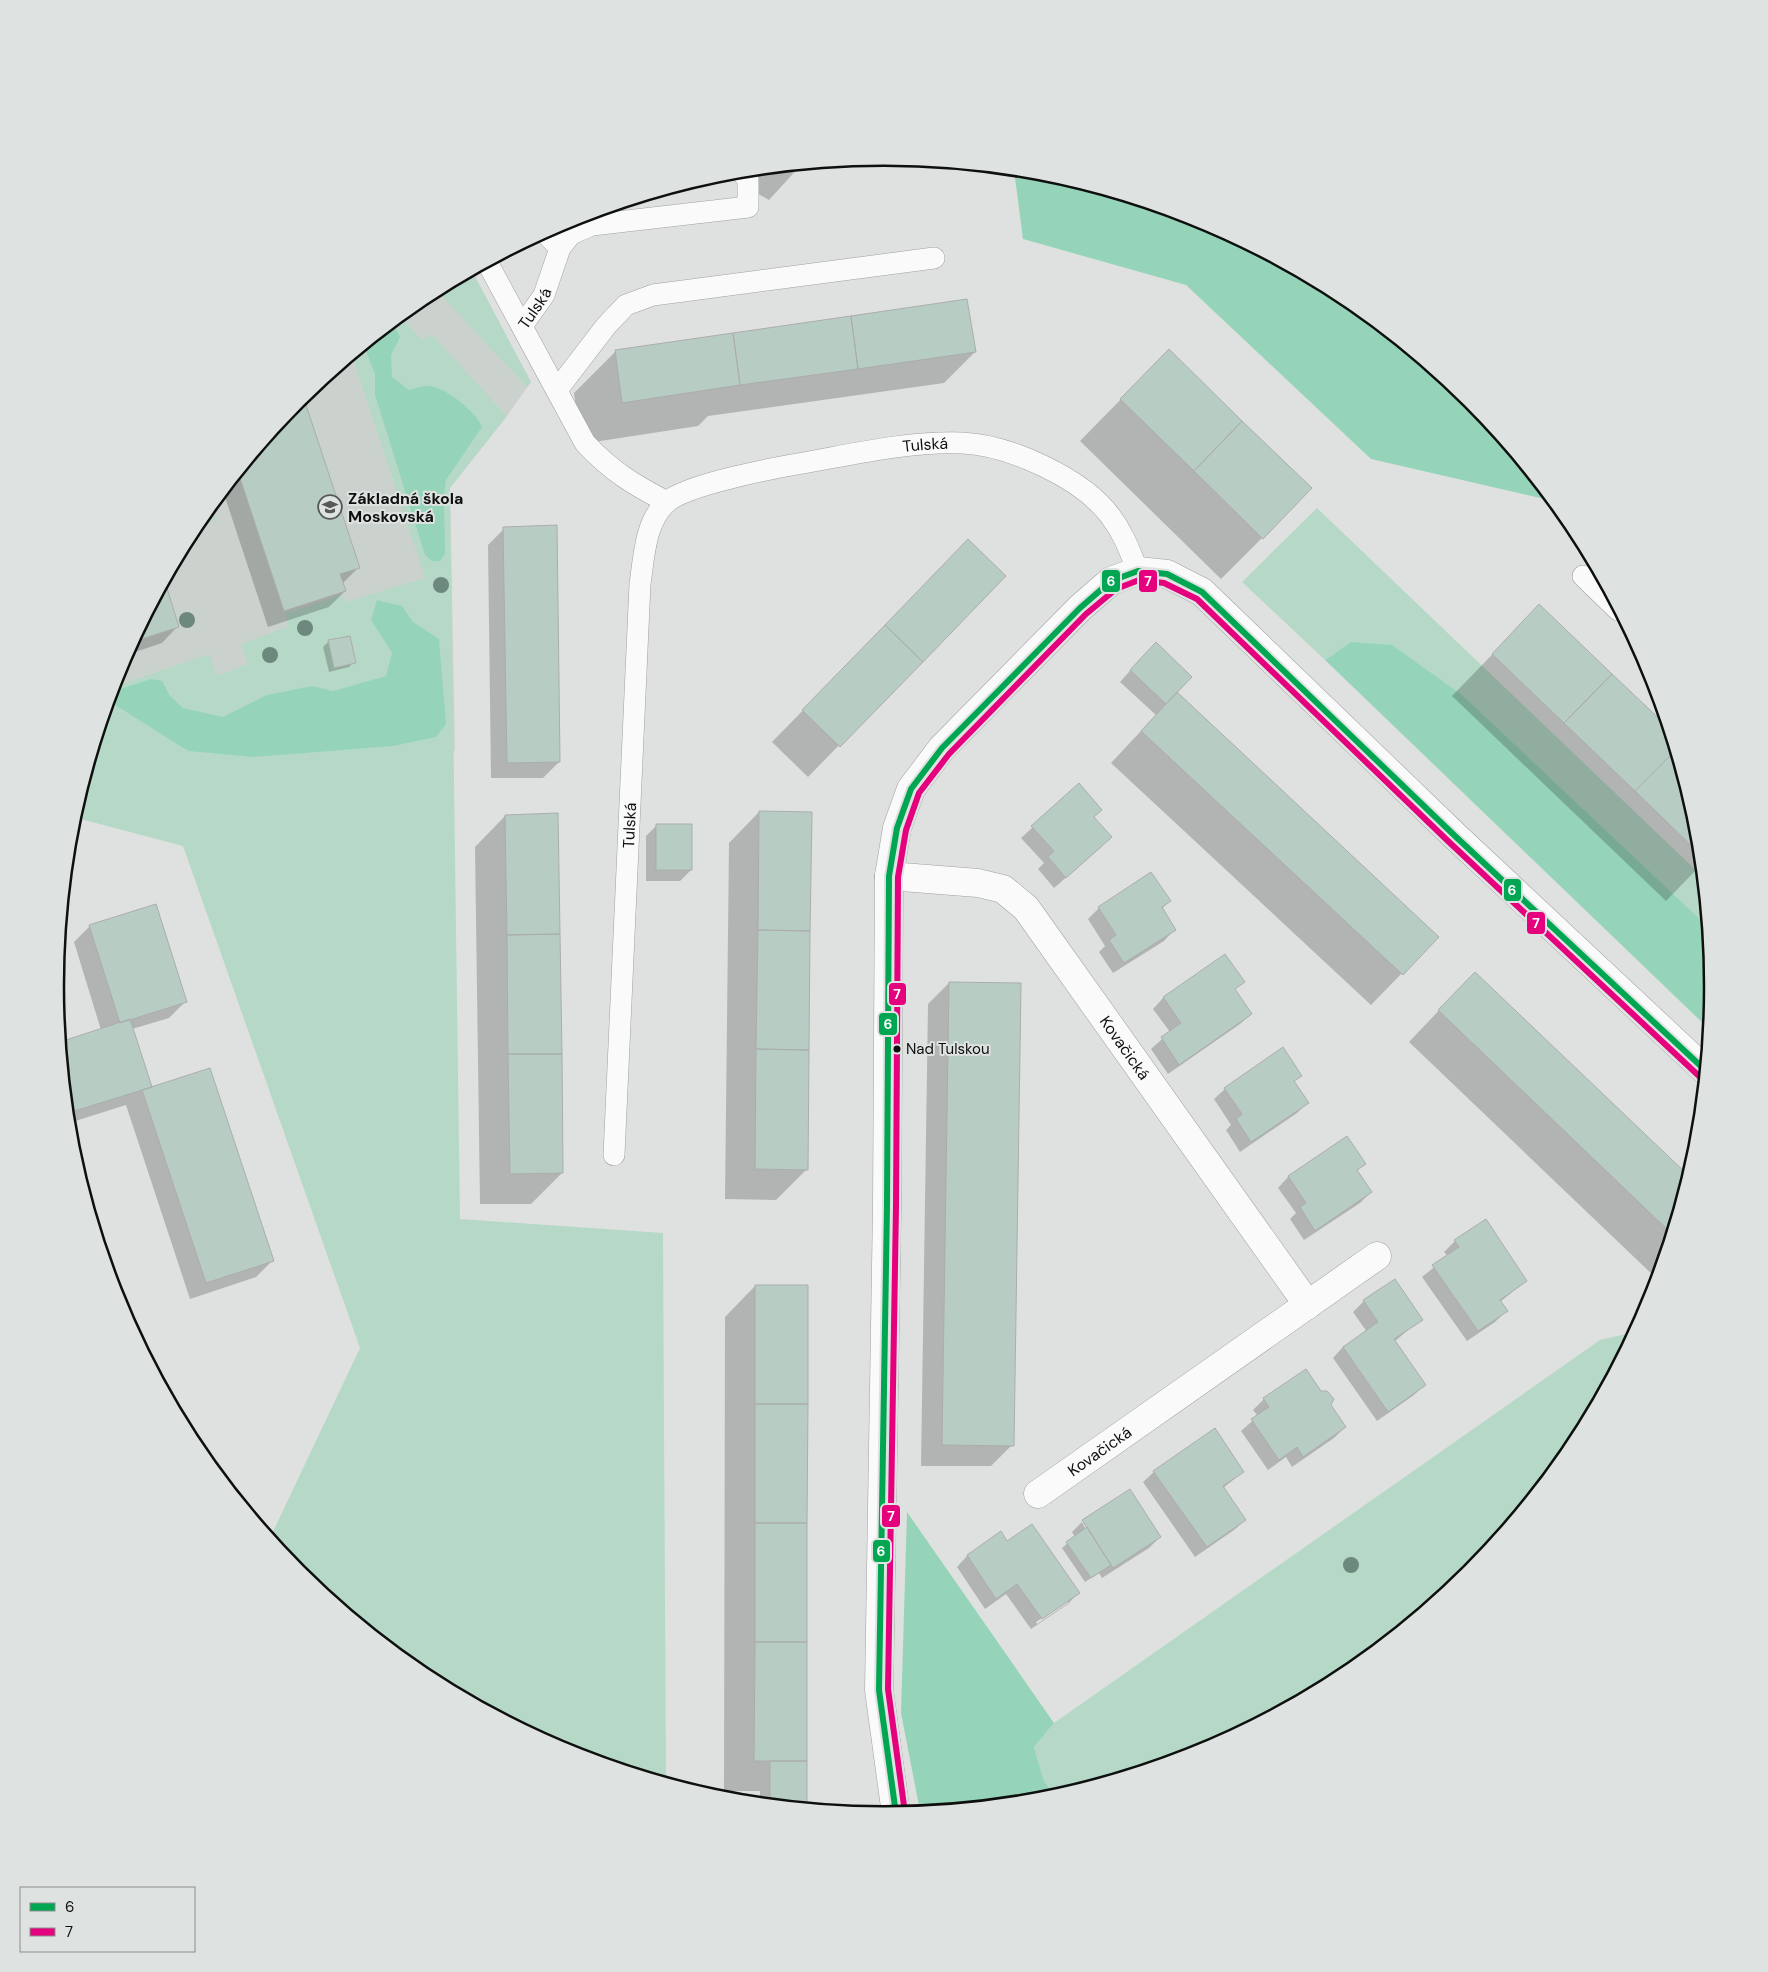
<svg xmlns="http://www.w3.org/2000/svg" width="1768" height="1972" font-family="'DM Sans',sans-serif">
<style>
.built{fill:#cbd2ce}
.green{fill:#b6d9c7}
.forest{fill:#96d4ba}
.shadow{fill:#0003;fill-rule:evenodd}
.building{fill:#b7cdc3;stroke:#abadac}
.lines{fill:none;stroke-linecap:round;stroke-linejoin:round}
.service-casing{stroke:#9fa1a0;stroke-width:22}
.minor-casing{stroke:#9fa1a0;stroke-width:29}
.service{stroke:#fafafa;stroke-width:21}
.minor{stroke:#fafafa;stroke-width:28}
.bus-1-casing{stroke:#dee2e0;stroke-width:10}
.bus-2-casing{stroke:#dee2e0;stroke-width:10}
.bus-1{stroke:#00a651;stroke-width:6}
.bus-2{stroke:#e5007d;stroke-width:6}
.tree{fill:#6d887d}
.bus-dot{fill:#0e100f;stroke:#dee2e0;stroke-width:2}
.labels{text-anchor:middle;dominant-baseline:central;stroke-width:4;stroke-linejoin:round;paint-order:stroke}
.bus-label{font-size:15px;fill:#0e100f;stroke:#dee2e0;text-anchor:start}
.street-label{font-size:16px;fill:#0e100f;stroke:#dee2e0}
.poi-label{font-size:16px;font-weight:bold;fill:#0e100f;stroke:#dee2e0;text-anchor:start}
.rim{fill:none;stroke:#0e100f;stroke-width:2.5}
.line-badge{stroke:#dee2e0;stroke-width:2}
.badge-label{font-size:14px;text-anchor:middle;font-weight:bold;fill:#fff}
</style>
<rect width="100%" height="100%" fill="#dfe1e0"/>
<path class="built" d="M 472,271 L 531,382 L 507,416 L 450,488 L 455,751 L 106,709 L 118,668 L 195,525 L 298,400 L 424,297 Z"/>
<path class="green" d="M 472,271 L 531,382 L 527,387 L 436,290 Z
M 400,316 L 421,339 L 432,335 L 507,416 L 450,488 L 460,1219 L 663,1233 L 666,1782 L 566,1752 L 423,1675 L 298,1572 L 270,1538 L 360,1348 L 183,846 L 73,817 L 113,687 L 209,654 L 217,676 L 248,664 L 241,644 L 289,626 L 285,614 L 343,595 L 345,602 L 425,578 L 352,355 Z
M 211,505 L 216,520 L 194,526 L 195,525 Z
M 1317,508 L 1702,876 L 1707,926 L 1677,899 L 1351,642 L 1325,660 L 1242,582 Z
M 1635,1332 L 1573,1447 L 1470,1572 L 1344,1675 L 1201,1752 L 1055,1796 L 1044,1781 L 1034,1747 L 1054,1723 L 1600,1340 Z"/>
<path class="forest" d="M 1014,170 L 1046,173 L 1202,220 L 1345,297 L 1470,400 L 1553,501 L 1371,459 L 1186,285 L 1023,239 Z
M 392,322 L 400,337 L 391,355 L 392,377 L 409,390 C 415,389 424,385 429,386 C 446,387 477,413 482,427 L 446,480 L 444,497 L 445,554 L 440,561 L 432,561 L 425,555 L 375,395 L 375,374 L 364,346 Z
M 377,600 L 402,606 L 413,622 L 439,639 L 446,724 L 436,737 L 393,746 L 254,757 L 188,751 L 112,703 L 109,699 L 111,692 L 151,679 L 162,681 L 170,696 L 183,708 L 223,717 L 267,695 L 312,686 L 333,691 L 386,676 L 392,653 L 371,620 Z
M 1351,642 L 1392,645 L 1462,695 L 1707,926 L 1713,986 L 1709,1029 L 1325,660 Z
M 907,1512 L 1054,1723 L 1034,1747 L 1044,1781 L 1055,1796 L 1045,1799 L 920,1811 L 901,1713 Z"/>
<path class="shadow" d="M 801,165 L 769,200 L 721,173 L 723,173 Z
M 615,352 L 975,352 L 944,383 L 708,416 L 698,426 L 581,444 L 574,393 Z
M 1128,392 L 1262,538 L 1221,579 L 1080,441 Z
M 302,396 L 358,568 L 342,584 L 345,591 L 329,607 L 268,627 L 223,491 Z
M 504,529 L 559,762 L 543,778 L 491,778 L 488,545 Z
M 938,572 L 1004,576 L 808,777 L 772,742 Z
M 164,583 L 178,626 L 162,643 L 126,655 Z
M 1539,606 L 1669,730 L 1697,825 L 1701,865 L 1666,901 L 1452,696 Z
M 329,641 L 354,662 L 349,667 L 329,672 L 323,647 Z
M 1145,654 L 1170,698 L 1437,937 L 1371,1005 L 1111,763 L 1156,715 L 1120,682 Z
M 1079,785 L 1093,818 L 1100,848 L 1054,888 L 1038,869 L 1044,863 L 1021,838 Z
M 759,812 L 807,1169 L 776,1200 L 725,1199 L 729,843 Z
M 505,816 L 562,1173 L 531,1204 L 480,1204 L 475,847 Z
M 657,825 L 691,870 L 680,881 L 646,881 L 646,836 Z
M 1169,901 L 1162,909 L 1174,930 L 1164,941 L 1113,973 L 1099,952 L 1105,946 L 1088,919 L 1099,908 Z
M 90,926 L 186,1001 L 169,1018 L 132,1029 L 151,1089 L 272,1261 L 256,1277 L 190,1299 L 126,1105 L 69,1123 L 61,1043 L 101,1030 L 74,942 Z
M 1224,956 L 1243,982 L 1234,990 L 1251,1014 L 1240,1024 L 1168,1074 L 1151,1049 L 1170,1032 L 1153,1009 L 1163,998 Z
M 949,983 L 1012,1445 L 991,1466 L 921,1466 L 928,1004 Z
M 1445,1004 L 1688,1177 L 1657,1279 L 1409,1042 Z
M 1300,1076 L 1293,1082 L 1307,1103 L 1297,1113 L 1240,1152 L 1226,1130 L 1231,1125 L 1214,1099 L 1225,1089 Z
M 1346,1137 L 1364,1164 L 1357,1171 L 1371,1192 L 1360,1203 L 1304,1240 L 1290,1219 L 1296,1213 L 1278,1188 L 1288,1177 Z
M 1455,1241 L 1526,1281 L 1500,1302 L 1506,1311 L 1495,1322 L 1467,1341 L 1422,1277 L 1448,1256 L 1444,1252 Z
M 755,1286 L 806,1805 L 804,1807 L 760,1803 L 760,1791 L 724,1791 L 725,1317 Z
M 1364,1301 L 1421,1319 L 1394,1342 L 1424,1385 L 1414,1395 L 1377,1421 L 1333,1358 L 1343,1347 L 1367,1332 L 1353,1312 Z
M 1320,1392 L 1345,1427 L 1334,1438 L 1292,1467 L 1286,1457 L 1268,1470 L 1241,1431 L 1258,1416 L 1253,1410 L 1264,1399 Z
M 1154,1472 L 1243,1472 L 1223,1488 L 1245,1520 L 1234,1530 L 1195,1557 L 1143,1482 Z
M 1082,1522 L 1086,1530 L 1160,1537 L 1149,1548 L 1102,1578 L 1099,1573 L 1085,1582 L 1062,1548 L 1075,1537 L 1072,1532 Z
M 1001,1533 L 1007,1543 L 1078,1593 L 1068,1604 L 1031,1629 L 1006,1594 L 985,1609 L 957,1567 L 967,1556 ZM 1068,1600 L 1068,1603 L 1037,1624 L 1036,1622 Z"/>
<path class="building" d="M 967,299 L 976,352 L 858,369 L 851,316 Z
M 851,316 L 858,369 L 740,385 L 733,333 Z
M 733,333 L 740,385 L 622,403 L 615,350 Z
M 1169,349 L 1242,421 L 1194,471 L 1120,399 Z
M 303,396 L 360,568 L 340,574 L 346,591 L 284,611 L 238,472 Z
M 1242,421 L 1312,488 L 1263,539 L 1194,471 Z
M 557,525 L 560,762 L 507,763 L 503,527 Z
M 968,539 L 1006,576 L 923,662 L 885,625 Z
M 165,582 L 179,627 L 132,642 Z
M 1539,604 L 1612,674 L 1564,723 L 1492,654 Z
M 885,625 L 923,662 L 840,747 L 802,710 Z
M 350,636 L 356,663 L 334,668 L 328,640 Z
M 1156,642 L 1192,677 L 1166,704 L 1130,670 Z
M 1612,674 L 1668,727 L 1675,751 L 1635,791 L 1564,723 Z
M 1177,692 L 1439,937 L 1403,975 L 1141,731 Z
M 1675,751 L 1697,825 L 1700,854 L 1635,791 Z
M 1079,783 L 1102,810 L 1094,817 L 1112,837 L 1066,878 L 1048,857 L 1054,851 L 1031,826 Z
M 759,811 L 812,812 L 810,931 L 758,930 Z
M 558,813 L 560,934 L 507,935 L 505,815 Z
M 656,824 L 692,824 L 692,870 L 656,870 Z
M 1151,872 L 1171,901 L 1162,907 L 1176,930 L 1124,963 L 1109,940 L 1116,935 L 1098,907 Z
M 156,904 L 187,1002 L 120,1023 L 89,925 Z
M 758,930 L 810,931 L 809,1050 L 756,1049 Z
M 560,934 L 562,1054 L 508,1054 L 507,935 Z
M 1225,954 L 1245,982 L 1235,989 L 1252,1014 L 1179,1065 L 1161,1037 L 1181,1023 L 1163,997 Z
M 1475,972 L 1689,1176 L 1671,1233 L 1438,1010 Z
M 949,982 L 1021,983 L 1014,1446 L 942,1445 Z
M 130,1019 L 152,1087 L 68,1113 L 60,1042 Z
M 1283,1047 L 1302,1076 L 1294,1081 L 1309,1103 L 1251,1142 L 1236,1119 L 1242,1114 L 1224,1088 Z
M 756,1049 L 809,1050 L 808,1170 L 755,1169 Z
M 508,1054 L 562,1054 L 563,1173 L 510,1174 Z
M 210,1068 L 274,1261 L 206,1283 L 142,1090 Z
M 1347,1136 L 1366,1164 L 1357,1170 L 1372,1192 L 1315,1231 L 1300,1207 L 1306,1203 L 1288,1176 Z
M 1486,1219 L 1527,1281 L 1500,1300 L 1508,1311 L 1478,1331 L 1432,1265 L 1459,1247 L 1454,1240 Z
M 1395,1279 L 1423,1320 L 1394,1339 L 1426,1385 L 1388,1412 L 1343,1347 L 1378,1322 L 1363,1300 Z
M 755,1285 L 808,1285 L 808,1404 L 755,1404 Z
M 1306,1369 L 1321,1391 L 1327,1391 L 1334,1399 L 1331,1405 L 1346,1427 L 1303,1457 L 1297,1447 L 1279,1460 L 1251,1419 L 1269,1407 L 1263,1398 Z
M 755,1404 L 808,1404 L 807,1523 L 755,1523 Z
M 1215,1428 L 1244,1472 L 1223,1486 L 1246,1520 L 1207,1547 L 1153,1471 Z
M 1130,1489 L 1161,1537 L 1113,1568 L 1082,1520 Z
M 755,1523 L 807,1523 L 807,1642 L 755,1642 Z
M 1032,1524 L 1080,1593 L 1042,1619 L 1017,1584 L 996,1599 L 967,1555 L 1001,1531 L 1007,1541 Z
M 1087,1527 L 1111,1565 L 1091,1578 L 1066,1542 Z
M 755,1642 L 807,1642 L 807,1761 L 754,1761 Z
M 770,1761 L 807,1761 L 807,1806 L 770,1804 Z"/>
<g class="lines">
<g class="service-casing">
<g id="service">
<path d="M 544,232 L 560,248"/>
<path d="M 487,262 L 585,443 C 611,471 634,485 667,502"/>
<path id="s1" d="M 522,326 L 544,295 L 560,248 L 571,234 L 592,225 L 748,207 L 748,179 L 740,171"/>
<path d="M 557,390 L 606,326 L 626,305 L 653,295 L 934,258"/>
<path d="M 1583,576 L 1618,610"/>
<path id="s2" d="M 614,1155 L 640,584 C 644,557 645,521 667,502 C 686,485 769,469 797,464 C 850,455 907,441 962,443 C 1009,445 1083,478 1111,517 C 1124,534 1130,552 1138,571"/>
</g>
</g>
<g class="minor-casing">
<g id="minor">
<path id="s3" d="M 889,876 L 978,883 L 1003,889 L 1026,908 L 1308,1305"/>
<path id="s4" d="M 1038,1494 L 1377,1256"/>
<path d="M 896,1814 L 879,1690 L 887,1206 L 889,876 L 897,828 L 911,789 L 942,748 L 1080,608 L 1111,581 L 1138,571 L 1167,574 L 1202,592 L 1455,836 L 1705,1070"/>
</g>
</g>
<use href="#service" class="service"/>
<use href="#minor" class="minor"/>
<g class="bus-1-casing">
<path id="bus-1" d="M 896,1814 L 879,1690 L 887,1206 L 889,876 L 897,828 L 911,789 L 942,748 L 1080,608 L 1111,581 L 1138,571 L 1167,574 L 1202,592 L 1455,836 L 1705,1070"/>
</g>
<g class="bus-2-casing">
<path id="bus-2" d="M 905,1813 L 888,1689 L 896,1206 L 898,877 L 906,830 L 919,793 L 949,754 L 1086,614 L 1116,589 L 1139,580 L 1164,583 L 1197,599 L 1449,842 L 1699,1076"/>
</g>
<use href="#bus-1" class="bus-1"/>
<use href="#bus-2" class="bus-2"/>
</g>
<g class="tree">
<circle cx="441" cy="585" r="8"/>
<circle cx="187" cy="620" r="8"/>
<circle cx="305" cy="628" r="8"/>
<circle cx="270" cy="655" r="8"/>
<circle cx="1351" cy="1565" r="8"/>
</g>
<defs>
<g id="school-ring" transform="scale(1.25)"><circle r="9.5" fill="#dee2e0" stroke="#575958" stroke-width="1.5"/><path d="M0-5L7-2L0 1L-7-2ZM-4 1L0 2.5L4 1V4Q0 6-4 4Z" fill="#575958"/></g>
</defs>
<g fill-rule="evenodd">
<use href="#school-ring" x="330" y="507"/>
</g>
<circle class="bus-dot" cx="897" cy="1049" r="4.5"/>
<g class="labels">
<g class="bus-label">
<text x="906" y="1049">Nad Tulskou</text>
</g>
<g class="street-label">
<text stroke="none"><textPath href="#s1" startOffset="22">Tulská</textPath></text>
<text stroke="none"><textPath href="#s2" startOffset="926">Tulská</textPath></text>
<text stroke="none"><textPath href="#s2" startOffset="330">Tulská</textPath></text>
<text stroke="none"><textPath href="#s3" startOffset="316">Kovačická</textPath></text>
<text stroke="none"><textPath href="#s4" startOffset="75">Kovačická</textPath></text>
</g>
<g class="poi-label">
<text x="348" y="498">Základná škola<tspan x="348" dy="18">Moskovská</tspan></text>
</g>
</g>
<path d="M0 0H1768V1972H0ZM64 986a820 820 0 1 1 1640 0a820 820 0 1 1-1640 0Z" fill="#dee2e0" fill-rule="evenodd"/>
<path class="rim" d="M64 986a820 820 0 1 1 1640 0a820 820 0 1 1-1640 0Z"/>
<g class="line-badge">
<rect x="1101" y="569" width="20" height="24" rx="5" fill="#00a651"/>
<rect x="1138" y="569" width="20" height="24" rx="5" fill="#e5007d"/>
<rect x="1503" y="878" width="19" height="24" rx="5" fill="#00a651"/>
<rect x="1526" y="911" width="20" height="24" rx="5" fill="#e5007d"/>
<rect x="888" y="982" width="19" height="24" rx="5" fill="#e5007d"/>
<rect x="878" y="1012" width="20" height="24" rx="5" fill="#00a651"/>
<rect x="881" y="1504" width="20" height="24" rx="5" fill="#e5007d"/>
<rect x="872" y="1539" width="19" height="24" rx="5" fill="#00a651"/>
</g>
<g class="badge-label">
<text x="1111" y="586">6</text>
<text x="1148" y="586">7</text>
<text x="1512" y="895">6</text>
<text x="1536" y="928">7</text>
<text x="897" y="999">7</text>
<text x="888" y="1029">6</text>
<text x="891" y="1521">7</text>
<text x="881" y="1556">6</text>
</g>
<rect x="20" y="1887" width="175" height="65" fill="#dee2e0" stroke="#8b8e8c"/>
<rect x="30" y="1903" width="25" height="8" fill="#00a651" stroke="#8b8e8c"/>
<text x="65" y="1912" font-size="15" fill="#0e100f">6</text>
<rect x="30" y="1928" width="25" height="8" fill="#e5007d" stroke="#8b8e8c"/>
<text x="65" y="1937" font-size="15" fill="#0e100f">7</text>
</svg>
